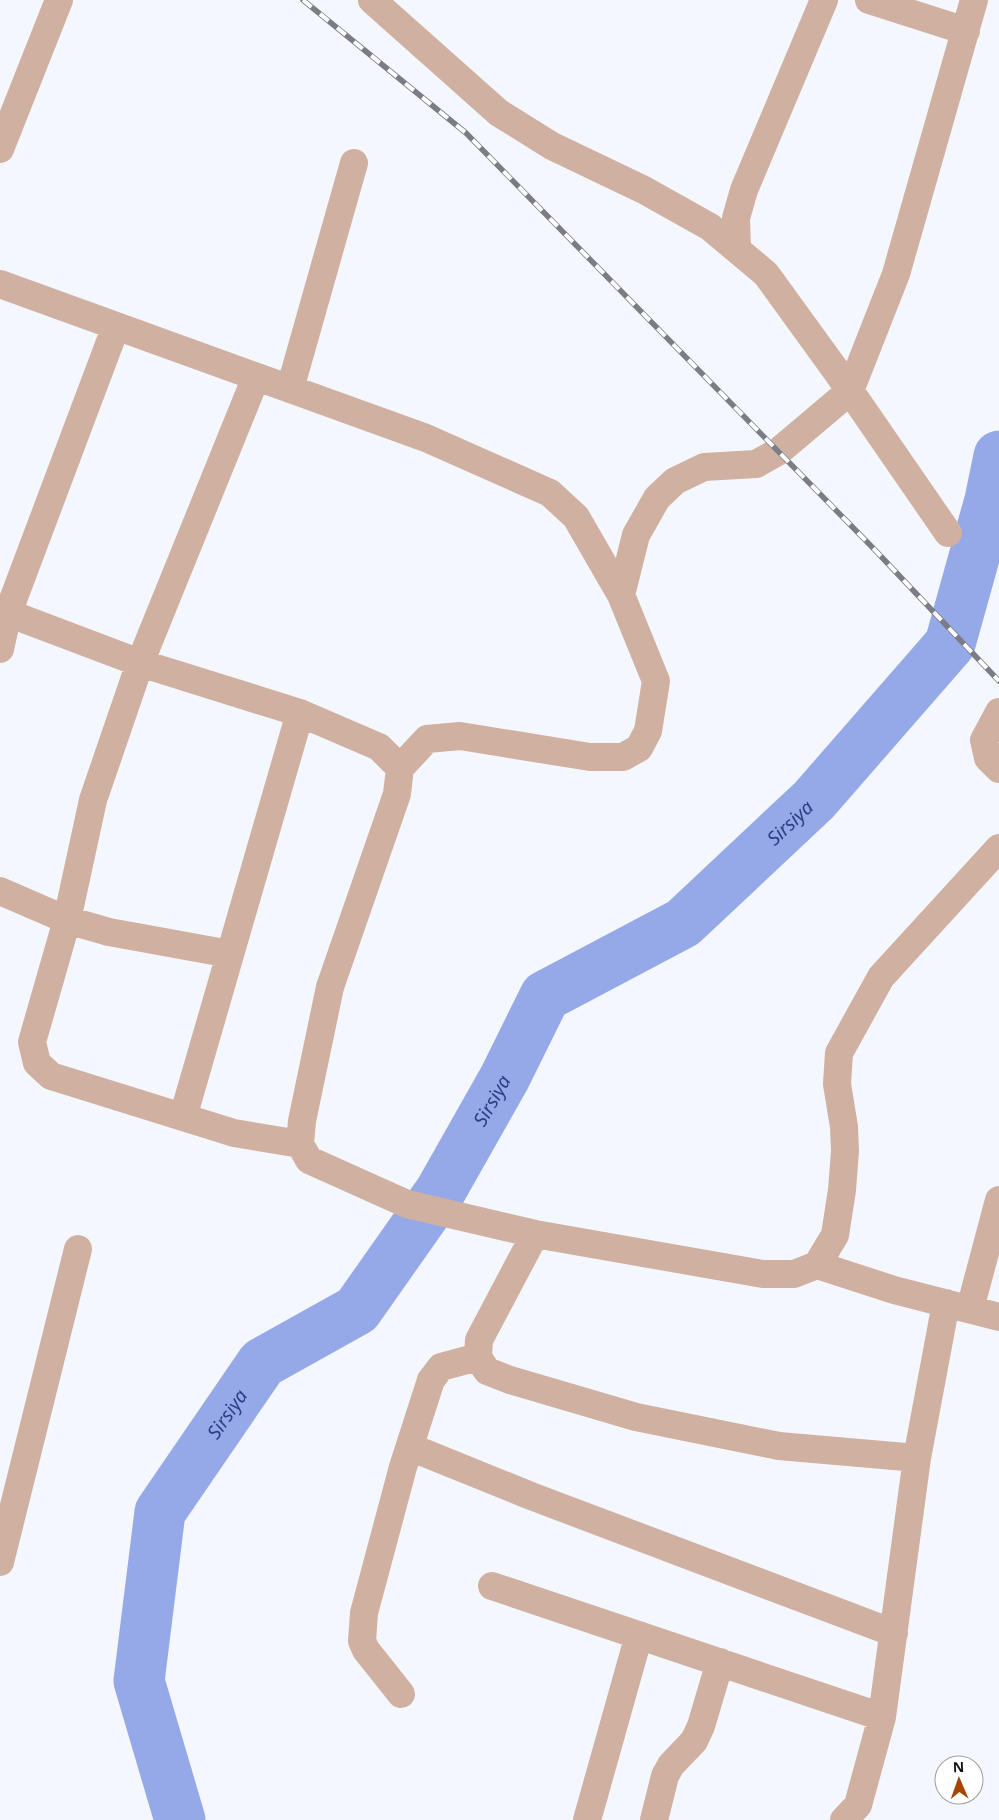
<svg xmlns="http://www.w3.org/2000/svg" width="999" height="1820" font-family="'Noto Sans',sans-serif">
<style>
.lines{fill:none;stroke-linecap:round;stroke-linejoin:round}
.river{stroke:#95a9e8;stroke-width:51}
.minor{stroke:#cfb0a1;stroke-width:28}
.rail-casing{stroke:#7b7d84;stroke-width:5.5}
.rail{stroke:#fff;stroke-width:4;stroke-dasharray:11;stroke-linecap:butt}
.labels{text-anchor:middle;dominant-baseline:central;stroke-width:5;stroke-linejoin:round;paint-order:stroke}
.water-label{font-size:19px;font-style:italic;fill:#2c3c85;stroke:#fff}
</style>
<rect width="100%" height="100%" fill="#f5f7ff"/>
<g class="lines">
<path class="river" id="s1" d="M 180,1820 L 139,1681 L 160,1512 L 262,1363 L 357,1310 L 440,1192 L 505,1077 L 545,996 L 683,923 L 814,800 L 950,644 L 990,500 L 999,456"/>
<path class="minor" d="M 372,0 L 499,113 L 552,146 L 644,190 L 710,227 L 766,274 L 837,372 L 948,533
M 869,0 L 966,31
M 0,149 L 59,0
M 737,249 L 736,218 L 744,190 L 824,0
M 0,284 L 426,438 L 550,493 L 576,517 L 621,595 L 656,681 L 648,731 L 639,748 L 623,757 L 590,757 L 460,736 L 427,739 L 400,768
M 256,377 L 140,663 L 93,800 L 67,920 L 32,1042 L 37,1063 L 51,1076 L 234,1133 L 300,1144
M 290,389 L 354,163
M 621,595 L 636,535 L 657,498 L 675,481 L 704,467 L 756,464 L 779,451 L 850,391 L 896,274 L 974,0
M 0,610 L 140,663 L 300,713 L 379,747 L 400,768 L 397,794 L 330,987 L 302,1121 L 300,1144 L 309,1160 L 407,1204 L 535,1234 L 763,1274 L 794,1274 L 817,1265 L 835,1235 L 842,1190 L 845,1151 L 844,1127 L 837,1084 L 839,1053 L 881,977 L 999,848
M 0,649 L 8,613 L 116,326
M 999,712 L 984,740 L 988,758 L 999,769
M 0,891 L 67,920 L 109,932 L 230,954
M 183,1117 L 300,713
M 535,1234 L 479,1340 L 478,1357 L 487,1371 L 510,1380 L 636,1417 L 779,1446 L 917,1458 L 946,1303
M 817,1265 L 894,1290 L 999,1317
M 970,1309 L 999,1200
M 410,1447 L 531,1496 L 894,1633
M 0,1562 L 78,1249
M 492,1586 L 882,1717
M 401,1694 L 366,1650 L 362,1641 L 364,1613 L 403,1467 L 431,1380 L 441,1367 L 478,1357
M 587,1820 L 639,1635
M 654,1820 L 665,1776 L 671,1765 L 694,1741 L 701,1726 L 720,1662
M 844,1820 L 858,1805 L 882,1717 L 917,1458"/>
<g class="rail-casing">
<path id="rail" d="M 303,0 L 466,133 L 874,549 L 999,681"/>
</g>
<use href="#rail" class="rail"/>
</g>
<g class="labels">
<g class="water-label">
<text stroke="none"><textPath href="#s1" startOffset="1274">Sirsiya</textPath></text>
<text stroke="none"><textPath href="#s1" startOffset="854">Sirsiya</textPath></text>
<text stroke="none"><textPath href="#s1" startOffset="434">Sirsiya</textPath></text>
</g>
</g>
<g transform="translate(959 1780) rotate(358)"><circle r="24" fill="#ffffff" stroke="#9fa0a2"/>
<path d="M0-4L9 19L0 12L-9 19Z" fill="#a74603"/>
<text y="-8" font-size="14" font-weight="bold" text-anchor="middle" fill="#0f1117">N</text>
</g>
</svg>
